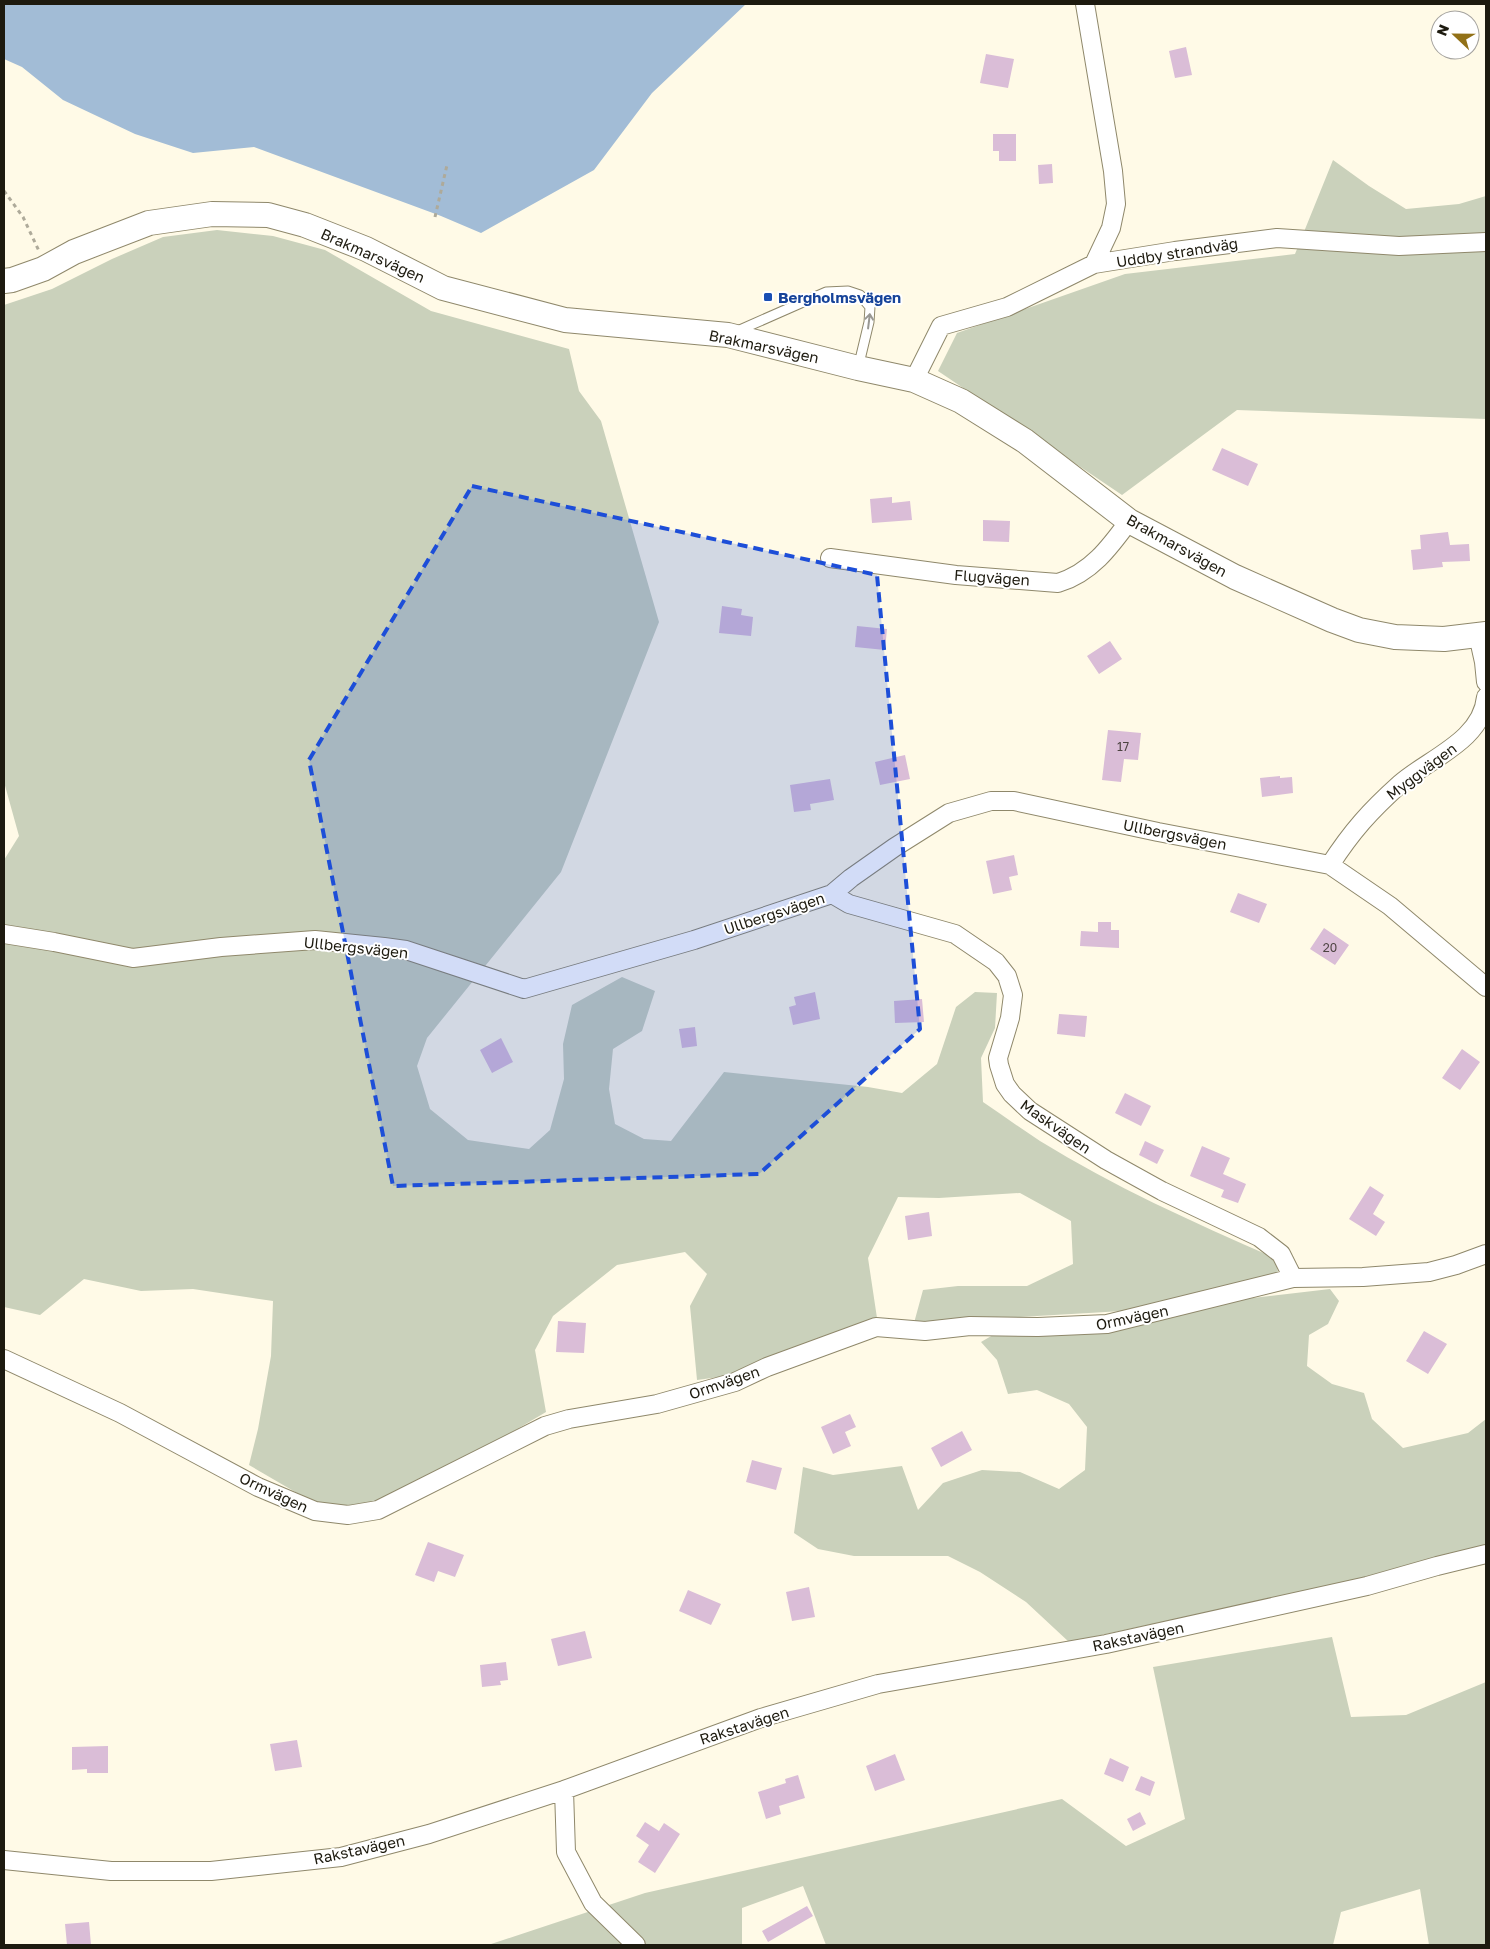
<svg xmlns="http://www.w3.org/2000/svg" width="1490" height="1949" font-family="'Golos Text',sans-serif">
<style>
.green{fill:#cad1bb}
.water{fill:#a2bcd6}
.building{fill:#dabdd7}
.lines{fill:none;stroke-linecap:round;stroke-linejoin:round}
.lane-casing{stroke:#8f886b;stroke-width:11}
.street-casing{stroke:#8f886b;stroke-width:20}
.secondary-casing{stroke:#8f886b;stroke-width:26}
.path{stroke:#aeaa9a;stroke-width:3;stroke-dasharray:4 4;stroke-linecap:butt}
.lane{stroke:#fff;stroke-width:9}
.street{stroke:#fff;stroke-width:18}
.secondary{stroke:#fff;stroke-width:24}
.oneway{stroke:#999893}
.marked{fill:#1d4ed8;fill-opacity:0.2;stroke:#1d4ed8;stroke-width:4;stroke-dasharray:10 6;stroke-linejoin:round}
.transit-dot{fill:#1a4fb4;stroke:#fff;stroke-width:2}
.labels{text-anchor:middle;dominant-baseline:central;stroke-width:4;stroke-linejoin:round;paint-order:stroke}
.number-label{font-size:12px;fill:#4c4341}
.street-label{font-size:15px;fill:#1d1a0f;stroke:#fff}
.transit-label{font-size:15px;font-weight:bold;fill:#164399;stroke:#fff;text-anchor:start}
</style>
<rect width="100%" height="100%" fill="#fffae7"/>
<path class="green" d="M 1333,160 L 1369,186 L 1406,209 L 1459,204 L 1486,196 L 1486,419 L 1237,410 L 1122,495 L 938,371 L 957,333 L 1125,274 L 1295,254 Z
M 217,230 L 273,236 L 325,250 L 431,311 L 569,349 L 579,391 L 601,421 L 659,622 L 561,872 L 427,1038 L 417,1066 L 430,1109 L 468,1140 L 529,1149 L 550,1130 L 564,1079 L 563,1044 L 572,1005 L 622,977 L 655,991 L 642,1031 L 613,1049 L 609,1089 L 615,1124 L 644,1139 L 671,1141 L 724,1072 L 868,1087 L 902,1093 L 937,1064 L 956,1007 L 975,992 L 997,993 L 995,1028 L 981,1058 L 983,1102 C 1002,1115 1020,1128 1040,1141 C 1114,1187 1195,1223 1275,1258 L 1279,1276 L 1157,1309 L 1020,1317 L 943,1325 L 914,1323 L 923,1290 L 958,1286 L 1027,1286 L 1073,1264 L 1071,1221 L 1020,1193 L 939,1198 L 898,1197 L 868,1258 L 877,1318 L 741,1374 L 697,1380 L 690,1306 L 707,1274 L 685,1252 L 617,1265 L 553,1316 L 535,1350 L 546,1412 L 470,1457 L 367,1508 L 321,1507 L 249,1465 L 258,1429 L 271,1356 L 273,1301 L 193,1289 L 141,1291 L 84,1279 L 40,1315 L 4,1307 L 4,860 L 19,836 L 4,782 L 4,305 L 52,289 L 112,259 L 163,237 Z
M 1330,1289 L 1339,1301 L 1328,1324 L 1309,1335 L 1307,1366 L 1332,1384 L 1364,1393 L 1372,1419 L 1403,1448 L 1468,1433 L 1486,1419 L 1486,1545 L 1342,1583 L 1069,1642 L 1026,1602 L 980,1572 L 948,1556 L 854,1556 L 818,1549 L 794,1533 L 803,1467 L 833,1475 L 902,1466 L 918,1510 L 943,1483 L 982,1470 L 1020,1472 L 1059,1489 L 1085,1470 L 1087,1427 L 1069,1404 L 1037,1390 L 1008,1394 L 997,1360 L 981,1342 L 993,1335 L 1154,1322 L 1219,1302 Z
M 1332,1637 L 1351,1717 L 1406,1715 L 1486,1682 L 1486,1945 L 1429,1945 L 1420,1889 L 1341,1912 L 1333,1945 L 826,1945 L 803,1886 L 742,1908 L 742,1945 L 488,1945 L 645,1893 L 1062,1799 L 1126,1846 L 1185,1819 L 1153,1667 Z"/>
<path class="water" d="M 4,4 L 746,4 L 652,93 L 594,170 L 481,233 L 441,216 L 254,147 L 193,153 L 135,134 L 63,100 L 22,67 L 4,59 Z"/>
<path class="building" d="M 1186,47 L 1192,75 L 1175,78 L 1169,51 Z
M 986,54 L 1014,59 L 1008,88 L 980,83 Z
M 993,134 L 1016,134 L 1016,161 L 999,161 L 999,151 L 993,151 Z
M 1052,164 L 1053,183 L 1039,184 L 1038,165 Z
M 1222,448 L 1258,464 L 1248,486 L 1212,470 Z
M 892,497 L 892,503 L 910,501 L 912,520 L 872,523 L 870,499 Z
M 983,520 L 1010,521 L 1009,542 L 983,541 Z
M 1448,532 L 1450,545 L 1469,544 L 1470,561 L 1442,562 L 1443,567 L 1413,570 L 1411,550 L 1421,549 L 1420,535 Z
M 722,606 L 742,609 L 741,615 L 753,617 L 751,636 L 719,633 Z
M 857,626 L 887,629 L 885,650 L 855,647 Z
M 1110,641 L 1122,659 L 1099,674 L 1087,656 Z
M 1108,730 L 1141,733 L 1138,760 L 1124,759 L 1121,782 L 1102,780 Z
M 905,755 L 910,779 L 880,785 L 875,762 Z
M 1280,776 L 1280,778 L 1292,777 L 1293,793 L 1262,797 L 1260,778 Z
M 830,779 L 834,800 L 810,804 L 811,810 L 794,812 L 790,785 Z
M 1014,855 L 1018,875 L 1009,877 L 1012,890 L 993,894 L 986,861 Z
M 1238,893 L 1267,904 L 1259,923 L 1230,912 Z
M 1098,922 L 1111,922 L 1111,930 L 1119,930 L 1119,948 L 1080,946 L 1081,931 L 1098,932 Z
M 1324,928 L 1349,945 L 1335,965 L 1310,949 Z
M 815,992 L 820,1019 L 793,1025 L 789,1007 L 796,1005 L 794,997 Z
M 922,999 L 924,1022 L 895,1023 L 894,1001 Z
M 1059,1014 L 1087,1016 L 1085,1037 L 1057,1034 Z
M 695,1027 L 697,1046 L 682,1048 L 679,1029 Z
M 501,1038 L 513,1062 L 492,1073 L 480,1050 Z
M 1462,1049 L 1480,1062 L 1460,1090 L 1442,1078 Z
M 1125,1093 L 1151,1106 L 1141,1126 L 1115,1113 Z
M 1145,1141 L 1164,1150 L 1157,1164 L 1139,1155 Z
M 1202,1146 L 1230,1158 L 1223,1174 L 1246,1184 L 1238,1203 L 1221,1197 L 1224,1190 L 1190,1176 Z
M 1370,1186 L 1384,1195 L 1373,1214 L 1385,1222 L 1376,1236 L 1349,1219 Z
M 929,1212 L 932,1236 L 908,1240 L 905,1216 Z
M 558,1321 L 586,1323 L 584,1353 L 556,1352 Z
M 1424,1331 L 1447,1344 L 1428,1374 L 1406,1361 Z
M 850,1414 L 856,1427 L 845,1432 L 851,1446 L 833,1454 L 821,1427 Z
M 962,1431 L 972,1450 L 941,1467 L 931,1448 Z
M 752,1460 L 782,1468 L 776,1490 L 746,1482 Z
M 428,1542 L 464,1555 L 455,1577 L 438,1571 L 434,1582 L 415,1575 Z
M 809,1587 L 815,1617 L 792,1621 L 786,1592 Z
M 688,1590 L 721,1604 L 711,1625 L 679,1611 Z
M 585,1631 L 592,1658 L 558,1666 L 551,1639 Z
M 506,1662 L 508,1680 L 500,1681 L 501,1685 L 482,1687 L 480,1665 Z
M 297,1740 L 302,1767 L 275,1771 L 270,1744 Z
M 108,1746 L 108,1773 L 87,1773 L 87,1769 L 72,1770 L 72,1747 Z
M 895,1754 L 905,1780 L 875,1791 L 866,1766 Z
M 1110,1758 L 1129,1767 L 1123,1782 L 1104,1774 Z
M 798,1775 L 805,1798 L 779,1806 L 781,1814 L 766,1819 L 758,1792 L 786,1783 L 785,1779 Z
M 1141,1776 L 1155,1782 L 1150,1796 L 1135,1790 Z
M 1140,1812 L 1146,1824 L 1133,1831 L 1127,1819 Z
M 645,1822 L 659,1831 L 664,1823 L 680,1834 L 655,1873 L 638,1862 L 649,1845 L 636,1836 Z
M 807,1906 L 813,1916 L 768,1942 L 762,1931 Z
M 89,1922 L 91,1945 L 67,1945 L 65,1924 Z"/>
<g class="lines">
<g class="lane-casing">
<path id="lane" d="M 735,332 L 826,292 L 848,291 L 860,295 L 870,307 L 869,322 L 858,368"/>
</g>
<g class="street-casing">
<path id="street" d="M 1085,4 L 1113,171 L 1116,204 L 1111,228 L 1094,264
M 914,380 L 941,326 L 1007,307 L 1094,264 L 1175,251 L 1277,238 L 1399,246 L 1486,242
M 830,558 L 956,575 L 1058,583 C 1091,573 1110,547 1129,521
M 1478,635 L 1484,662 L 1486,682
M 1330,865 C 1352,831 1370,811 1400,784 C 1428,759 1482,741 1486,697
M 832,894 L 849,904 L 955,934 L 996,962 L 1007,976 L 1013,995 L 1010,1018 L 998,1058 L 999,1065 L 1005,1084 L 1012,1094 L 1030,1111 L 1106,1160 L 1162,1191 L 1259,1237 L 1281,1254 L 1293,1278
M 4,934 L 54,942 L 133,958 L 221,947 L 315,940 L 384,947 L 406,950 L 524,989 L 694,940 L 832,894 L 851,878 L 895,847 L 949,813 L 991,801 L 1014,801 L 1158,832 L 1330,865 L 1390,906 L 1486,987
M 4,1359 L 120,1413 L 258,1487 L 315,1511 L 348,1515 L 378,1510 L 545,1426 L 569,1419 L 657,1404 L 735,1382 L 767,1367 L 876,1327 L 925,1331 L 970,1326 L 1038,1327 L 1107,1324 L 1293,1278 L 1363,1277 L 1429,1272 L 1456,1265 L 1486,1254
M 564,1790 L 566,1852 L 593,1903 L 636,1945
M 4,1860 L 111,1871 L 211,1871 L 341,1857 L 429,1834 L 564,1790 L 761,1718 L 878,1684 L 1106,1644 L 1367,1586 L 1437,1566 L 1486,1554"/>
</g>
<g class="secondary-casing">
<path id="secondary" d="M 4,281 L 12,280 L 43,269 L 74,252 L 149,223 L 212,214 L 268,215 L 305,225 L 366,249 L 443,288 L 565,320 L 728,335 L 858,368 L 914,380 L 961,401 L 1025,441 L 1129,521 L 1235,577 L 1332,620 L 1359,630 L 1395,637 L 1444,639 L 1486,634"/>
</g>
<path class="path" d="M 4,191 L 23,217 L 39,251
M 435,217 L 447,165"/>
<use href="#lane" class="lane"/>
<use href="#street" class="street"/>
<use href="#secondary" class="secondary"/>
</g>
<defs><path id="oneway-shaft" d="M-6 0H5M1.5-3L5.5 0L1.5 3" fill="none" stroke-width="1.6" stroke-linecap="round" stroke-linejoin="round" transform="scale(1.25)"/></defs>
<use class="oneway" href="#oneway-shaft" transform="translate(869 321) rotate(-83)"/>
<path class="marked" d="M 472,486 L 877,575 L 920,1029 L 759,1174 L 393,1186 L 309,760 Z"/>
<rect class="transit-dot" x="763" y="292" width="10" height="10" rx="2.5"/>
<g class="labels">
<g class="number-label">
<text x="1123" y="746">17</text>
<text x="1330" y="947">20</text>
</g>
<g class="street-label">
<text transform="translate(1177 252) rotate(-9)">Uddby strandväg</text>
<text transform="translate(373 255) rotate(24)">Brakmarsvägen</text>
<text transform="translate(764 346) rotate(12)">Brakmarsvägen</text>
<text transform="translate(1177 545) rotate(29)">Brakmarsvägen</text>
<text transform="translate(992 577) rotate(4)">Flugvägen</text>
<text transform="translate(1421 771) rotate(-37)">Myggvägen</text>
<text transform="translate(1175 834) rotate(11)">Ullbergsvägen</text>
<text transform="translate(774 913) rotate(-18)">Ullbergsvägen</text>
<text transform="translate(356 947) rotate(6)">Ullbergsvägen</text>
<text transform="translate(1056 1126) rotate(35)">Maskvägen</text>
<text transform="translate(1132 1317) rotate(-12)">Ormvägen</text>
<text transform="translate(724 1382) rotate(-19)">Ormvägen</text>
<text transform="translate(274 1492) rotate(25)">Ormvägen</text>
<text transform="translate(1138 1636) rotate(-12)">Rakstavägen</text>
<text transform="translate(744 1725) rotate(-18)">Rakstavägen</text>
<text transform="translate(359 1849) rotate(-12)">Rakstavägen</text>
</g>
<g class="transit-label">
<text x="778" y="297">Bergholmsvägen</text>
</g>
</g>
<rect width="1490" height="1949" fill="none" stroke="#1d1a0f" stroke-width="10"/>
<g transform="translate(1455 35) rotate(292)"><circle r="24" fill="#ffffff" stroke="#a5a39f"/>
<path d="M0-4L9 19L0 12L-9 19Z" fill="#927117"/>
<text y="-8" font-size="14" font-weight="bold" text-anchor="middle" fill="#1d1a0f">N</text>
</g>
</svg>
